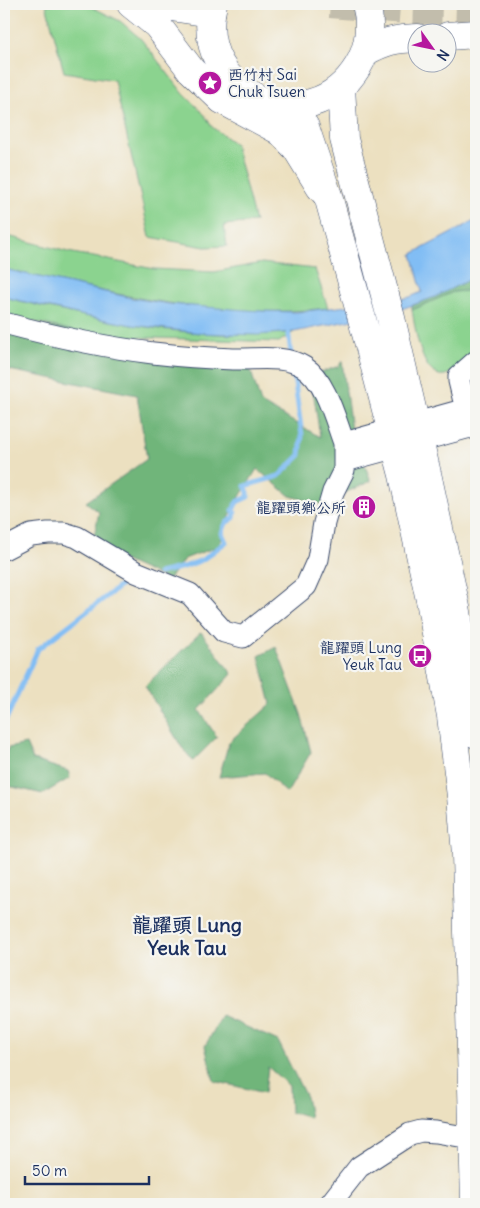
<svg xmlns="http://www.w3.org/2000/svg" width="480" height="1208" font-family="Delius,'LXGW WenKai TC',sans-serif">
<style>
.green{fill:#8bd38f;stroke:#538176}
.forest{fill:#70b57a;stroke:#46726c}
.water{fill:#81bdf4;stroke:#4e76a9}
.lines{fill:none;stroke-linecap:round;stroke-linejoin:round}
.stream{stroke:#81bdf4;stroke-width:5}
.highway-tunnel{stroke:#c2bdac;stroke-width:28;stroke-dasharray:28 14;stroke-linecap:butt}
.minor-casing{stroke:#3a4a6d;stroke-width:23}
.major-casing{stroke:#3a4a6d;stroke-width:29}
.highway-casing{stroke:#3a4a6d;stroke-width:29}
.minor{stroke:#fff;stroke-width:21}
.major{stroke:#fff;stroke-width:28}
.highway{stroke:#fff;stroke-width:28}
.labels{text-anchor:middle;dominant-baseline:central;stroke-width:4.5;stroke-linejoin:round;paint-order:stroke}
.poi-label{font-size:15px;fill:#1b2f5e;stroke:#f6f6f2;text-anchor:end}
.district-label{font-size:20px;font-weight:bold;fill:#1b2f5e;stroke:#f6f6f2}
</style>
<rect width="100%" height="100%" fill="#f6f6f2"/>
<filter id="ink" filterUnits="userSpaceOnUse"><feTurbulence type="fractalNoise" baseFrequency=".02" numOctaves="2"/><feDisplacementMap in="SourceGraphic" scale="10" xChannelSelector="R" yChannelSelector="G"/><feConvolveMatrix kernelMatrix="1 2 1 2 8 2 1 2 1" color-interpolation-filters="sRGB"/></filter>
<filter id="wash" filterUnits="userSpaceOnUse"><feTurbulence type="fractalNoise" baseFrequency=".0096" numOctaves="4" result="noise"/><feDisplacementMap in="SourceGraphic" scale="20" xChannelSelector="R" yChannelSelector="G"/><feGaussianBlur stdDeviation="1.12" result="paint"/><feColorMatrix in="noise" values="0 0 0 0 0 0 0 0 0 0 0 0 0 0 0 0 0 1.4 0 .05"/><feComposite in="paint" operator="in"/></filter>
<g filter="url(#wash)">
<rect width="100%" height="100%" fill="#ece0c0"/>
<path class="green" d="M 46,4 L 86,4 L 120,21 L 141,39 L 183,93 L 204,114 L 212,127 L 235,144 L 255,222 L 224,225 L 227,246 L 205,247 L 150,237 L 114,80 L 64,72 Z
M 4,235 L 68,252 L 154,269 L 214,272 L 262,263 L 315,269 L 328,308 C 219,321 110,293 4,269 Z
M 476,285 L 476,351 C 468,358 456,373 445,375 C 421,380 415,326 412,310 L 453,292 L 465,291 Z
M 4,297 C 98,321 197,342 294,332 L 279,342 L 96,336 L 4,315 Z"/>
<path class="forest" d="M 476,276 L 476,286 L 465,291 L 453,292 L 412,310 L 412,306 Z
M 4,319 L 248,362 L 261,403 L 320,437 L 311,376 L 339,366 L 342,361 L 351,430 L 371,481 L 320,504 L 290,496 L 257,469 L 233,508 L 219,546 L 184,559 L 168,580 L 92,546 L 99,512 L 86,502 L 147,459 L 137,395 L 4,369 Z
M 201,632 L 232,674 L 199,710 L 217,737 L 193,761 L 181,746 L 145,686 Z
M 276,647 L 301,714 L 311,752 L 287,793 L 265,773 L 219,777 L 229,742 L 271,704 L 259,656 Z
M 26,744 L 33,760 L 68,771 L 70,778 L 43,794 L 4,785 L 4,757 L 8,748 Z
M 222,1016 L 278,1041 L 306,1097 L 310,1118 L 290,1112 L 289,1086 L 268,1067 L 265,1093 L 214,1081 L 205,1046 Z"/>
<path class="water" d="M 476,220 L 476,276 L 435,297 L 396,311 L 294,332 L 257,335 L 200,333 L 132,325 L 85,316 L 4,297 L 4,269 L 132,298 L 169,304 L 217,308 L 261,311 L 297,312 L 397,300 L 410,297 L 422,292 L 412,254 Z"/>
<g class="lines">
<path class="stream" d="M 288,328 L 291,355
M 159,573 L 184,567 L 202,560 L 226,542 L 222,533 L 226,523 L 234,518 L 235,513 L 233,510 L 237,502 L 248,497 L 248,492 L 245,486 L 279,476 L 300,455 L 302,435 L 293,369
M 4,724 L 38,649 L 124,583 L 137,579"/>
</g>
</g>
<g filter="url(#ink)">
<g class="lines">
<path class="highway-tunnel" d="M 330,4 L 407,10 L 476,12"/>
<g class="minor-casing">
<path id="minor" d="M 4,323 C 53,336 102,347 153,353 C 179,356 206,358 233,359 C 255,360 284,354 304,367 C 326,381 335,419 344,443 L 344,470 L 333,492 L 324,523 L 318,559 L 306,586 L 243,637 L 224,632 L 190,594 L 136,572 L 77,537 L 64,533 L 48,533 L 31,535 L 4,549
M 469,422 L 459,381 L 459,376 L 476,361
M 344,443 L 466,409
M 345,461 L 470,427 L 476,429
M 330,1204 L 359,1167 L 410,1134 L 421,1131 L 436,1132 L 465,1137 L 472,1134"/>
</g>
<g class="major-casing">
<path id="major" d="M 213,4 C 191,94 309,146 358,66 C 369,48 372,25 366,4
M 448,36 L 476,34
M 365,52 C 385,41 394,39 418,38
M 341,87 L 344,139 L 391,318 L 428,478 L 457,612 L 476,734
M 290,106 L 305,127 L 328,196 L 370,348 L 403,475 L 430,600 L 451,716 L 461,796 L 466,854 L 475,1204"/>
</g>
<g class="highway-casing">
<path id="highway" d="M 131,4 L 157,25 L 191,70 L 222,100 L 280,131 L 296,148 L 320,187 L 328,196
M 151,4 L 211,13"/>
</g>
<use href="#minor" class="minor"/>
<use href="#major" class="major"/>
<use href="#highway" class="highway"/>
</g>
</g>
<defs>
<g id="sight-disc" transform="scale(1.25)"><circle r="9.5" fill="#b5179e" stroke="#f6f6f2"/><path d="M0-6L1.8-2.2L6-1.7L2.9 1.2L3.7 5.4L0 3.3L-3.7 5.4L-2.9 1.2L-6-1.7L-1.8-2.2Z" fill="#fff"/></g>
<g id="building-disc" transform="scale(1.25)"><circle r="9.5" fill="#b5179e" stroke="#f6f6f2"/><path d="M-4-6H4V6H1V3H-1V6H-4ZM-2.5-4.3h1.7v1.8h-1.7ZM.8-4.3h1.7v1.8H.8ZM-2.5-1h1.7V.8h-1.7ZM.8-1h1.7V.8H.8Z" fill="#fff"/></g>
<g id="bus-disc" transform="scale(1.25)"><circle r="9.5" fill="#b5179e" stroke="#f6f6f2"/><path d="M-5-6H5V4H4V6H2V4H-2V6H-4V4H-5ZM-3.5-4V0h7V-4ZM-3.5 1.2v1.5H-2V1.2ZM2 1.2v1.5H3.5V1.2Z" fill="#fff"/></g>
</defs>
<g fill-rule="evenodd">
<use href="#sight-disc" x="210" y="83"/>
<use href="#building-disc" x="364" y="507"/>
<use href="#bus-disc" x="420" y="656"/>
</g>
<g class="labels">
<g class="poi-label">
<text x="228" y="74" text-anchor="start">西竹村 Sai<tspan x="228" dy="17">Chuk Tsuen</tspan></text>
<text x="346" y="507">龍躍頭鄉公所</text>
<text x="402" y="647">龍躍頭 Lung<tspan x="402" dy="17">Yeuk Tau</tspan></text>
</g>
<g class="district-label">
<text x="187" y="924">龍躍頭 Lung<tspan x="187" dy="23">Yeuk Tau</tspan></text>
</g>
</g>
<rect width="480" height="1208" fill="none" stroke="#f6f6f2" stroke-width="20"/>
<g transform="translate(432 48) rotate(123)"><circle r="24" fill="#f6f6f2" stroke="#9ea6b7"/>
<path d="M0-4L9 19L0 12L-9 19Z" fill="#b5179e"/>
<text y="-8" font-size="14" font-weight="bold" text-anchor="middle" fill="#1b2f5e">N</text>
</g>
<path d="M25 1176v8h124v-8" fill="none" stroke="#1b2f5e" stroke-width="2.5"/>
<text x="32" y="1176" font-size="15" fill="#1b2f5e" stroke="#f6f6f2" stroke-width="4" paint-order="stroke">50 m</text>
</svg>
